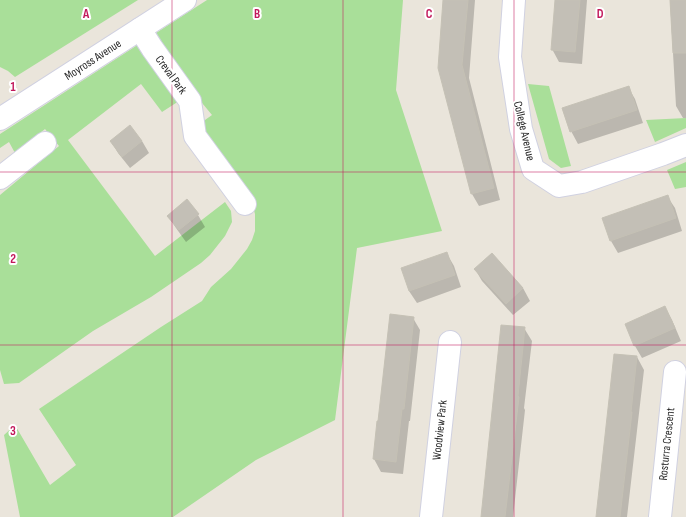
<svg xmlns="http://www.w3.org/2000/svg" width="686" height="517" font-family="'Sofia Sans Condensed',sans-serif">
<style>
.green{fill:#a9df99}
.shadow{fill:#0003}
.building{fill:#c3bfb6;stroke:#c5c1b5}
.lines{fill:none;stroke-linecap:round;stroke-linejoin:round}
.street-casing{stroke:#d0d1e1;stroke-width:24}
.secondary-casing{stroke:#d0d1e1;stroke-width:24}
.street{stroke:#fff;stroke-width:22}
.secondary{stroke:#fff;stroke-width:22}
.grid{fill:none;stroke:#c2185b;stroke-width:1;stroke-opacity:0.55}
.labels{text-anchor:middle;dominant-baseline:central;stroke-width:4;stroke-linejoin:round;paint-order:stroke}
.street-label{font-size:12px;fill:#292929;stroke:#fff}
.grid-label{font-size:13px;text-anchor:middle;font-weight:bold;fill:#c2185b;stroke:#fff;stroke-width:4;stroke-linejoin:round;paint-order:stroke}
</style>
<rect width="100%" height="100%" fill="#eae5db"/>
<path class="green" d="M 0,0 L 138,0 L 15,77 L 8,71 L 0,67 Z
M 207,0 L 403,0 L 396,90 L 442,231 L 357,248 L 335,420 L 256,460 L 173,517 L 20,517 L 4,435 L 15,425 L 50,485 L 76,465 L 39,409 L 161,327 L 202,301 L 211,287 L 231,269 L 247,249 L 252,240 L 255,231 L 255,214 L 251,199 L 198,125 L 212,115 L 193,92 L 162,112 L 141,84 L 68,140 L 155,256 L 225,202 L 231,211 L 232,222 L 225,236 L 210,255 L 201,263 L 151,297 L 93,331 L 19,383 L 4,384 L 0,370 L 0,195 L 59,146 L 45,129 L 15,153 L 9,142 L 0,148 L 0,134 Z
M 528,84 L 549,86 L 571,166 L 561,168 L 549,159 Z
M 686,118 L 686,128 L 655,142 L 646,120 Z
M 686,162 L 686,187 L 675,189 L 667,170 Z"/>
<path class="shadow" d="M 444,0 L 475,0 L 469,78 L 500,200 L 479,206 L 472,194 L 439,67 Z
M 556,0 L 587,0 L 582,64 L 559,62 L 552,49 Z
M 670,0 L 686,0 L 686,118 L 683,118 L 676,106 Z
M 628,87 L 635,99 L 643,123 L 578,144 L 571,131 Z
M 111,141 L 142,141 L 149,153 L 130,168 L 118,153 Z
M 667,196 L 675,208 L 682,231 L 618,253 L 611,241 L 603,219 Z
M 187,201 L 198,215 L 205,227 L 186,242 L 176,228 L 168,216 Z
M 447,254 L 454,266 L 461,287 L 417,303 L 409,291 Z
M 491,254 L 523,288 L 530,301 L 513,315 L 482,281 L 475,269 Z
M 665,308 L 672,320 L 681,341 L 642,358 L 635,346 L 626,325 Z
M 413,318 L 420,330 L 410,421 L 409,421 L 403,474 L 381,472 L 374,459 L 378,422 Z
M 524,328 L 532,341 L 524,408 L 525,410 L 513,517 L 483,517 Z
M 637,357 L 644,370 L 627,517 L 597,517 Z"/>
<path class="building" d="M 443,0 L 468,0 L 462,65 L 494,188 L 471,194 L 438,68 Z
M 555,0 L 580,0 L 575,52 L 551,50 Z
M 670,0 L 686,0 L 686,53 L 673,53 Z
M 629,86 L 637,110 L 570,132 L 562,108 Z
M 130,125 L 142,141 L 122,157 L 110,141 Z
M 668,195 L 676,218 L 610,241 L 602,218 Z
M 187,199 L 199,214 L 179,230 L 167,216 Z
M 447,252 L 455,275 L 409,291 L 401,268 Z
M 492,253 L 523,288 L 506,304 L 474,269 Z
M 665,306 L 675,328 L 634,346 L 625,324 Z
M 390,314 L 414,317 L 404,409 L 402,409 L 396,462 L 373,459 L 377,421 L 378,421 Z
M 501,325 L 525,327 L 518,396 L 519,397 L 505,517 L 481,517 Z
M 614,354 L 637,356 L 631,412 L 632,412 L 620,517 L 596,517 Z"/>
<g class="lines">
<g class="street-casing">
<path id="street" d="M 514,0 L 510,57 L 521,129 L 533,169 L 559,186 L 582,182 L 663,154 L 686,145
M 140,29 L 152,48 L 190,101 L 195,136 L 245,204
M 0,178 L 45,143
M 431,517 L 450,342
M 660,517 L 675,372"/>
</g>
<g class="secondary-casing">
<path id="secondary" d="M 0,119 L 185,0"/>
</g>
<use href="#street" class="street"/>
<use href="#secondary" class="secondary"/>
</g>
<path class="grid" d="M 172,0 L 172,517M 343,0 L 343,517M 514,0 L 514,517M 0,172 L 686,172M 0,345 L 686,345"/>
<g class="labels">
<g class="street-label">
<text transform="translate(93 60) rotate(-33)">Moyross Avenue</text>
<text transform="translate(171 75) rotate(54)">Creval Park</text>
<text transform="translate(524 131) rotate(77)">College Avenue</text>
<text transform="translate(440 430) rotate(-84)">Woodview Park</text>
<text transform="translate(667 444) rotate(-84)">Rosturra Crescent</text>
</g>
</g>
<g class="grid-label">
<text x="86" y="18">A</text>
<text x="257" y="18">B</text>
<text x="429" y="18">C</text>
<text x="600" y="18">D</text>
<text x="13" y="91">1</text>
<text x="13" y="263">2</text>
<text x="13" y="435">3</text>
</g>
</svg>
